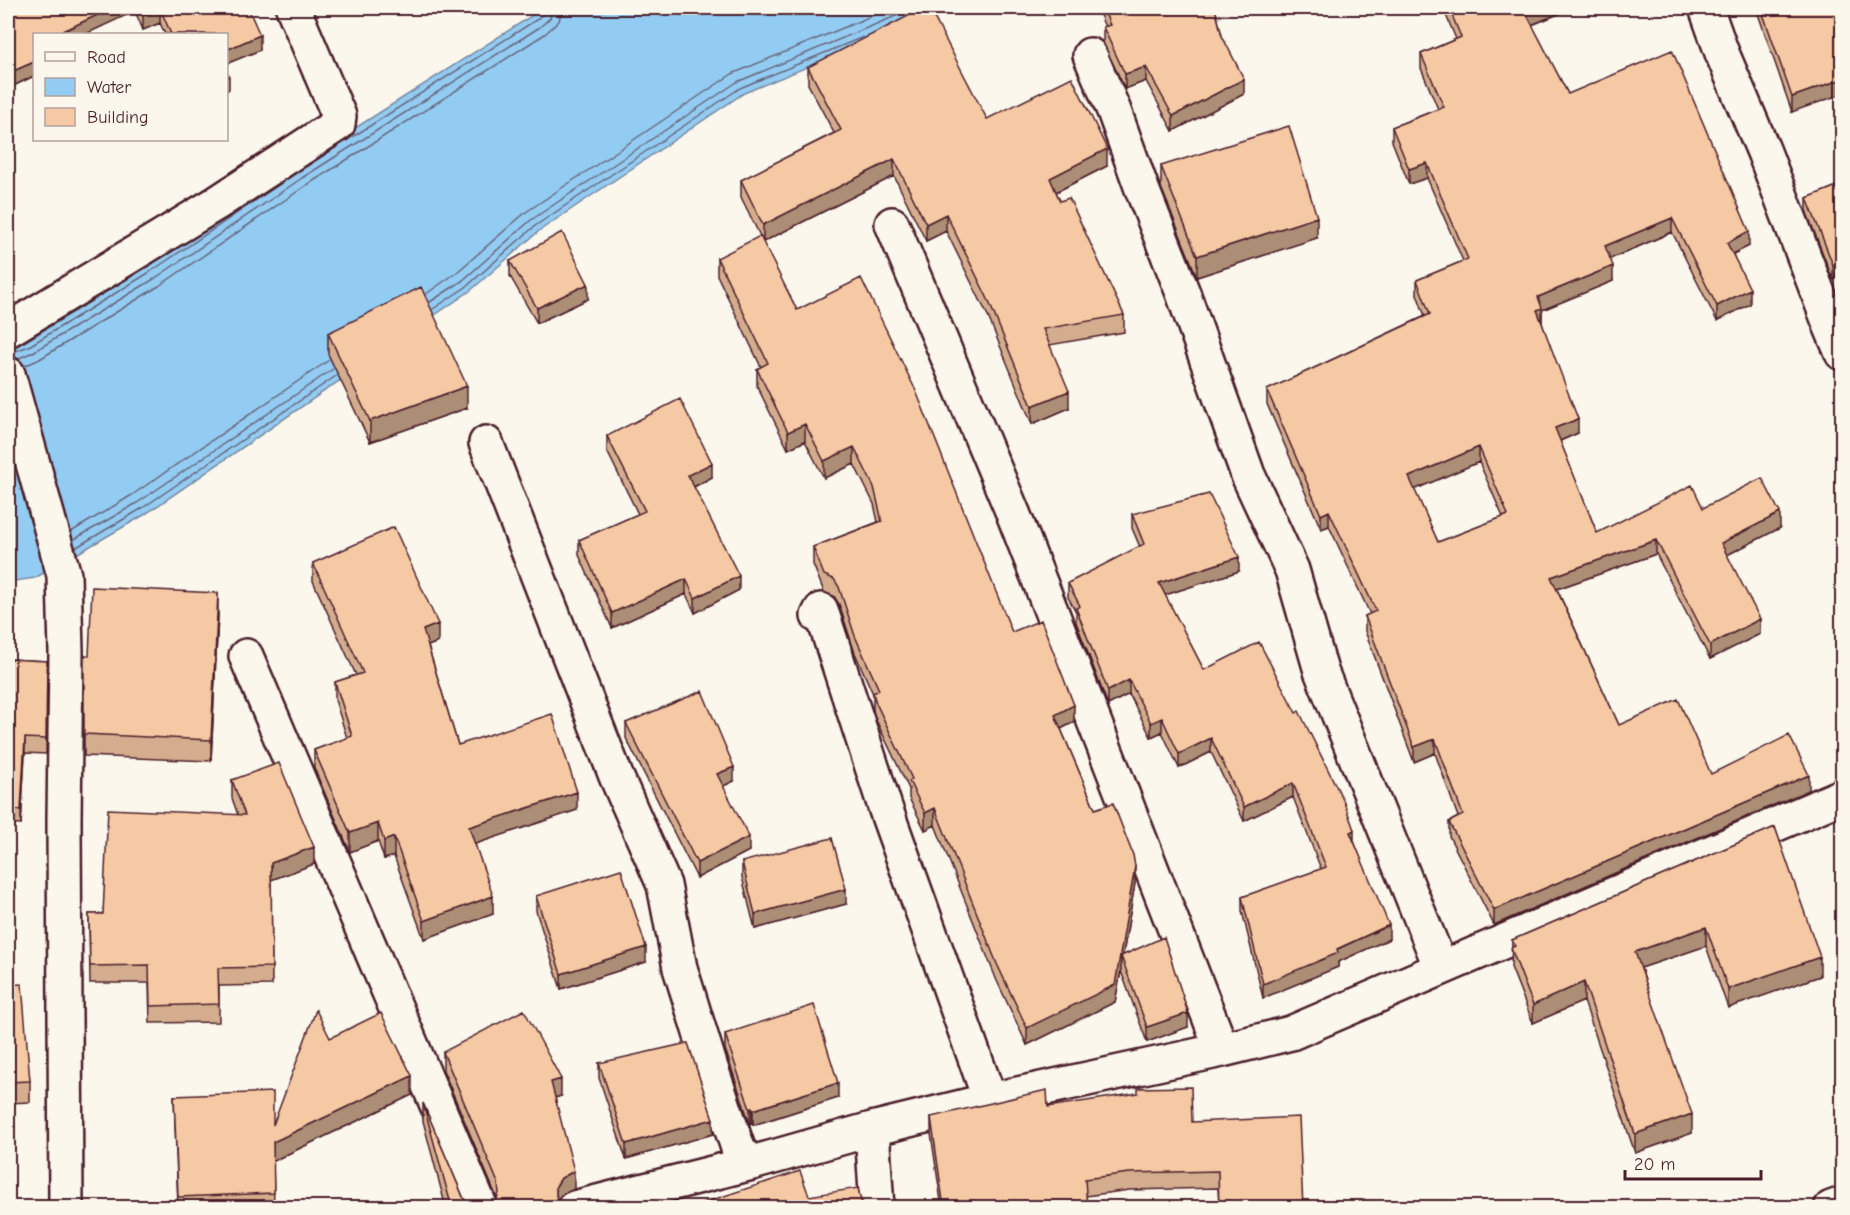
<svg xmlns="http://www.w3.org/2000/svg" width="1850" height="1215" font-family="'Comic Neue',sans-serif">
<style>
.water{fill:#93ccf2;stroke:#7687a2;stroke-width:1.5}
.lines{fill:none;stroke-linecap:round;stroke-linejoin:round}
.shore{stroke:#67647b;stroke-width:1.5}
.minor-casing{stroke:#4a1f2b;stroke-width:38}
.minor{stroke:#fbf7ec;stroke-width:33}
.wall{fill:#d4ad8e;stroke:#4a1f2b;stroke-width:1.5;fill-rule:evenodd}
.shaded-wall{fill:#ac8d74;stroke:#4a1f2b;stroke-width:1.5}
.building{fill:#f6c9a5;stroke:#4a1f2b;stroke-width:1.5;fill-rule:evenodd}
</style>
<rect width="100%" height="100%" fill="#fbf7ec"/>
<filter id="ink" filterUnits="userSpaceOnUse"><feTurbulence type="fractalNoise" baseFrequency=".0167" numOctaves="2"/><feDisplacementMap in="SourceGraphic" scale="12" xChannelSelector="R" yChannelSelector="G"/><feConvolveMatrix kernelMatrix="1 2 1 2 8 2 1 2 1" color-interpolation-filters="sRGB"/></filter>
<g filter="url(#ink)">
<path class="water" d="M 542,8 L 950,8 L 744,93 L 539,231 L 470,291 L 144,515 L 35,578 L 8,582 L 8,349 L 26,341 L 147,267 L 294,167 L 533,15 Z"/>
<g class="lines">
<path class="shore" d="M 307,166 L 536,20 L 544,13 L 545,8
M 426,294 L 456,273 L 526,212 L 732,74 L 891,8
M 430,302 L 462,281 L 531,220 L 737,82 L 915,8
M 433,309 L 466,287 L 535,226 L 740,88 L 863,37
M 8,354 L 29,346 L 150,272 L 292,176
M 17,359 L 33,352 L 154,279 L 302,178 L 540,27 L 550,18 L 553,8
M 24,366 L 38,360 L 159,286 L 307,185 L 545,34 L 559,21 L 562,8
M 71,532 L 132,495 L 329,360
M 73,540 L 137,503 L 333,369
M 75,548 L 141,509 L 336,376"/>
<g class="minor-casing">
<path id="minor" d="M 1706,8 L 1722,53 L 1764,152 L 1831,327 L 1842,353
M 1090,55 L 1114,111 L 1142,189 L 1183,293 L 1248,475 L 1292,570 L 1321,671 L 1441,968
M 892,224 L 1013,513 L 1222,1050
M 8,330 L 217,203 L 338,124 L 339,116 L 293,8
M 8,374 L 64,575 L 66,652 L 64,821 L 66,1208
M 486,443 L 616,776 L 664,885 L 680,968 L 711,1068 L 739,1151 L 752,1163
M 818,616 L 821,610 L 886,810 L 990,1100
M 246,656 L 481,1208
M 872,1129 L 877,1208
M 574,1208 L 752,1163 L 872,1129 L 990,1100 L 1222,1050 L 1291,1033 L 1842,796
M 1831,1208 L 1842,1204"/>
</g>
<use href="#minor" class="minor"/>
</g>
<path class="wall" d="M 8,8 L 248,8 L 260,50 L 226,64 L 226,34 L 165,34 L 160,23 L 143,30 L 135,11 L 34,34 L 34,76 L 11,87 L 8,80 Z
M 1097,8 L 1215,8 L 1222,36 L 1244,94 L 1173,131 L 1146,81 L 1125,89 L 1103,42 L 1103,27 L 1105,27 Z
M 1443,8 L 1573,8 L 1532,25 L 1568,94 L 1749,246 L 1733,254 L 1750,304 L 1717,321 L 1672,232 L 1610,259 L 1613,281 L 1542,310 L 1542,323 L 1578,433 L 1560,441 L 1597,533 L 1703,508 L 1780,528 L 1727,555 L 1760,634 L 1710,659 L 1656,554 L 1557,589 L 1619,725 L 1711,774 L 1809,790 L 1494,925 L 1449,836 L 1449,822 L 1458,817 L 1435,753 L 1414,762 L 1365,631 L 1365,616 L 1370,614 L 1329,526 L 1321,529 L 1267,404 L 1267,390 L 1425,316 L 1417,294 L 1417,280 L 1463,261 L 1427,178 L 1409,184 L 1392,141 L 1392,127 L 1438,109 L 1421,68 L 1421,54 L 1456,39 ZM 1479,462 L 1503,517 L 1438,542 L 1414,489 Z
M 1756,8 L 1842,8 L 1792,112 Z
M 808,67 L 987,119 L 1107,166 L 1056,192 L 1060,201 L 1124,315 L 1124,332 L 1049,345 L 1069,408 L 1032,424 L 987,314 L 946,231 L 926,241 L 894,176 L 763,242 L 741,197 L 741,180 L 834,133 L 808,84 Z
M 1161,166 L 1317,238 L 1197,277 L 1161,187 Z
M 1842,184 L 1833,280 L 1807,213 L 1807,198 Z
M 717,258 L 797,310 L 1012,632 L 1074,722 L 1061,729 L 1095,809 L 1135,883 L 1123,955 L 1188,1027 L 1147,1042 L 1121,971 L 1115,1002 L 1027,1045 L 997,981 L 935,825 L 925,830 L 909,798 L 909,789 L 876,720 L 873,710 L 873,694 L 855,653 L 839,604 L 834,596 L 824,592 L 813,564 L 813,547 L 878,522 L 874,504 L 854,464 L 824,478 L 805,441 L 788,449 L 757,386 L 757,369 L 761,367 L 717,275 Z
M 510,261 L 588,299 L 537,323 L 510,276 Z
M 328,333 L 467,408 L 370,442 L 328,354 Z
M 607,436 L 712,477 L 694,487 L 739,590 L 695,613 L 686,594 L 612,628 L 579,555 L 579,540 L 638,514 L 607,451 Z
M 1132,514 L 1239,571 L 1165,595 L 1204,670 L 1354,841 L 1389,939 L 1338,962 L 1338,967 L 1263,998 L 1242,911 L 1242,897 L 1321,869 L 1293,797 L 1244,821 L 1211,752 L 1179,768 L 1162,732 L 1151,737 L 1129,694 L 1108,705 L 1076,622 L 1076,612 L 1068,597 L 1068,583 L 1140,547 L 1132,528 Z
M 313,563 L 438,642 L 428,646 L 458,745 L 577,810 L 475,844 L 493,914 L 424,939 L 394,856 L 384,859 L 378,841 L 350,852 L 314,768 L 314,750 L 347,738 L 335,700 L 335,682 L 356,675 L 313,581 Z
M 218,614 L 211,761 L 84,756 L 84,656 L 89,656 Z
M 8,659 L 47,661 L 46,754 L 25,753 L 21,825 L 8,824 Z
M 626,723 L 734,781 L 723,786 L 749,851 L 697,878 L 626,738 Z
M 232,780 L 314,864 L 271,880 L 272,985 L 219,986 L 219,1022 L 150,1023 L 149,983 L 90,983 L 89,914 L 103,914 L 238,815 L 232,798 Z
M 1775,827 L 1820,976 L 1728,1008 L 1706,946 L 1641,968 L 1692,1133 L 1635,1153 L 1584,1001 L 1533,1023 L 1511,967 L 1512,940 Z
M 742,862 L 846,904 L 755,929 L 742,877 Z
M 536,896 L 646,962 L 561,989 L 536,911 Z
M 8,985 L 30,1081 L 30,1102 L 8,1103 Z
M 725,1034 L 838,1098 L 753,1125 L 752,1123 L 750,1124 L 725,1049 Z
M 330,1038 L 412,1095 L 273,1161 L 274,1208 L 178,1208 L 174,1096 L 273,1125 Z
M 443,1052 L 561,1096 L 555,1098 L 574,1189 L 561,1195 L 558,1199 L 496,1202 L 497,1198 L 443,1070 Z
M 599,1063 L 713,1134 L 626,1159 L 599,1078 Z
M 423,1103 L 464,1199 L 469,1205 L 474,1208 L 446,1208 L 423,1121 Z
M 1048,1107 L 1192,1122 L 1303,1208 L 1219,1208 L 1218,1188 L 1129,1190 L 1086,1196 L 1087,1208 L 942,1208 L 931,1134 L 931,1117 Z"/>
<path class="shaded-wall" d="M 112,8 L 135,8 L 135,11 L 86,34 L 57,34 Z
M 160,8 L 160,23 L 143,30 L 143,16 Z
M 1538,8 L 1573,8 L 1526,27 L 1526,13 Z
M 260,35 L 260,50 L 226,64 L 226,50 Z
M 34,62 L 34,76 L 11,87 L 11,72 Z
M 1146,67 L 1146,81 L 1125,89 L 1125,74 Z
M 229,75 L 229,89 L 226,91 L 226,76 Z
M 1244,79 L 1244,94 L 1173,131 L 1173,116 Z
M 1842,79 L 1842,94 L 1792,112 L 1792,97 Z
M 1107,149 L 1107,166 L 1050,195 L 1050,178 Z
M 894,159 L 894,176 L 763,242 L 763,225 Z
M 1427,163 L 1427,178 L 1409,184 L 1409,169 Z
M 946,214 L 946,231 L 926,241 L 926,224 Z
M 1317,217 L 1317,238 L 1197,277 L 1197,256 Z
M 1672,218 L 1672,232 L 1605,261 L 1605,246 Z
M 1749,231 L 1749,246 L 1727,257 L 1727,243 Z
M 1842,261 L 1842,276 L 1833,280 L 1833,265 Z
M 1613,266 L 1613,281 L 1542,310 L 1542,323 L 1537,325 L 1537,310 L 1538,297 Z
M 588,284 L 588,299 L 537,323 L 537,308 Z
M 1750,289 L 1750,304 L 1717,321 L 1717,306 Z
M 467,386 L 467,408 L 370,442 L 370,421 Z
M 1069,391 L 1069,408 L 1032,424 L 1032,406 Z
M 1578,419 L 1578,433 L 1555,443 L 1555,428 Z
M 805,424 L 805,441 L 788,449 L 788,432 Z
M 854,447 L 854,464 L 824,478 L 824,461 Z
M 1479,447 L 1479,462 L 1409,492 L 1409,477 Z
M 712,463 L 712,477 L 688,490 L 688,475 Z
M 1329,511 L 1329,526 L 1321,529 L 1321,515 Z
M 1780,513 L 1780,528 L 1721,558 L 1721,543 Z
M 1656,540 L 1656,554 L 1551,591 L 1551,577 Z
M 1239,557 L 1239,571 L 1159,597 L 1159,583 Z
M 739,576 L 739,590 L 695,613 L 695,598 Z
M 686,579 L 686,594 L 612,628 L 612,613 Z
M 218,593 L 218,614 L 211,761 L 211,740 Z
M 1760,619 L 1760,634 L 1710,659 L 1710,645 Z
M 438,624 L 438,642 L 423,648 L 423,630 Z
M 1129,680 L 1129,694 L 1108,705 L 1108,691 Z
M 1074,705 L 1074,722 L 1055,732 L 1055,715 Z
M 1162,718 L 1162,732 L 1151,737 L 1151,723 Z
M 25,738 L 25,753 L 21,825 L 21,810 Z
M 1211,738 L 1211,752 L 1179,768 L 1179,754 Z
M 1435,739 L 1435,753 L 1414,762 L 1414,747 Z
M 734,767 L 734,781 L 717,789 L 717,774 Z
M 1809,775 L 1809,790 L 1494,925 L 1494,910 Z
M 1293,783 L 1293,797 L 1244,821 L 1244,807 Z
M 577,792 L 577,810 L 469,846 L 469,827 Z
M 935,808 L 935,825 L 925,830 L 925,813 Z
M 378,823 L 378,841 L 350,852 L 350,833 Z
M 1354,830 L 1354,844 L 1350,832 Z
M 394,837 L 394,856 L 384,859 L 384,841 Z
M 749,837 L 749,851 L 697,878 L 697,863 Z
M 314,847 L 314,864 L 271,880 L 271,863 Z
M 1135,866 L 1135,883 L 1122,960 L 1121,956 L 1121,971 L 1115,1002 L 1027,1045 L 1027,1028 Z
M 846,889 L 846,904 L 755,929 L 755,914 Z
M 493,896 L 493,914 L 424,939 L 424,921 Z
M 1389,925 L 1389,939 L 1338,962 L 1338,967 L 1263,998 L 1263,984 Z
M 1706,927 L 1706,946 L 1635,970 L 1635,952 Z
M 646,947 L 646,962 L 561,989 L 561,974 Z
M 1820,957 L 1820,976 L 1728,1008 L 1728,989 Z
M 1584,982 L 1584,1001 L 1533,1023 L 1533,1005 Z
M 1188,1013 L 1188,1027 L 1147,1042 L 1147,1027 Z
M 412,1076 L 412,1095 L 273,1161 L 273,1142 Z
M 561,1079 L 561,1096 L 551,1099 L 551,1082 Z
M 838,1083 L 838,1098 L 753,1125 L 753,1110 Z
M 752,1108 L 752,1123 L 750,1124 L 750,1109 Z
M 1692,1114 L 1692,1133 L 1635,1153 L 1635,1134 Z
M 713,1119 L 713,1134 L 626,1159 L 626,1144 Z
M 574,1171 L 574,1189 L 561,1195 L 556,1203 L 556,1186 L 561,1178 Z"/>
<path class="building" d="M 8,8 L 112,8 L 57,34 L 34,34 L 34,62 L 11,72 L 8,65 Z
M 139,8 L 248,8 L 260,35 L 226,50 L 226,34 L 171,34 L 160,8 L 143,16 Z
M 924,8 L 929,8 L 987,119 L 1072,77 L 1107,149 L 1050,178 L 1060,201 L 1069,198 L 1124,315 L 1043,329 L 1069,391 L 1032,406 L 987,297 L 946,214 L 926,224 L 894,159 L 763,225 L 741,180 L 841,130 L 808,67 Z
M 1103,8 L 1215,8 L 1222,36 L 1244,79 L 1173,116 L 1146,67 L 1125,74 L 1103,27 L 1110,25 Z
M 1449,8 L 1538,8 L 1526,13 L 1568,94 L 1672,50 L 1749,231 L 1727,243 L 1750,289 L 1717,306 L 1672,218 L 1605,246 L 1613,266 L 1538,297 L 1542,308 L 1537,310 L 1578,419 L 1555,428 L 1597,533 L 1692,485 L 1703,508 L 1762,478 L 1780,513 L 1721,543 L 1760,619 L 1710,645 L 1656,540 L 1551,577 L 1619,725 L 1678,699 L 1711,774 L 1789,735 L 1809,775 L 1494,910 L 1449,822 L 1463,815 L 1435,739 L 1414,747 L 1365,616 L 1376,611 L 1329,511 L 1321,515 L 1267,390 L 1430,314 L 1417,280 L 1468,259 L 1427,163 L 1409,169 L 1392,127 L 1444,107 L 1421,54 L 1461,37 ZM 1479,447 L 1508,515 L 1438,542 L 1409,477 Z
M 1761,8 L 1842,8 L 1842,79 L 1792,97 Z
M 1289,126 L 1317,217 L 1197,256 L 1161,166 Z
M 1842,184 L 1842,261 L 1833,265 L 1807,198 Z
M 562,232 L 588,284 L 537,308 L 510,261 Z
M 760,236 L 797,310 L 861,278 L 916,391 L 1012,632 L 1041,620 L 1074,705 L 1055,715 L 1095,809 L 1113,803 L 1133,855 L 1135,866 L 1115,985 L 1027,1028 L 997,964 L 935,808 L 925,813 L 909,781 L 912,779 L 876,703 L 873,693 L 879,690 L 855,636 L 839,587 L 834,579 L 824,575 L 813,547 L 882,521 L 874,487 L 854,447 L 824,461 L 805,424 L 788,432 L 757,369 L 768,363 L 717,258 Z
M 421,287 L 467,386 L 370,421 L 328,333 Z
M 680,399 L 712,463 L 688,475 L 739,576 L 695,598 L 686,579 L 612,613 L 579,540 L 645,511 L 607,436 Z
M 1209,494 L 1239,557 L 1159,583 L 1204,670 L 1259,642 L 1296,713 L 1299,711 L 1344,802 L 1354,830 L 1350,832 L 1389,925 L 1337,949 L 1338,953 L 1263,984 L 1242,897 L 1326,867 L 1293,783 L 1244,807 L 1211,738 L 1179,754 L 1162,718 L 1151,723 L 1129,680 L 1108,691 L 1076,608 L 1080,606 L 1068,583 L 1144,544 L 1132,514 Z
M 394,527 L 438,624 L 423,630 L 458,745 L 552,714 L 577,792 L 469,827 L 493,896 L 424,921 L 394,837 L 384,841 L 378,823 L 350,833 L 314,750 L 352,736 L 335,682 L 363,673 L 313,563 Z
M 92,587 L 218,593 L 211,740 L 84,734 L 84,656 L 89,656 Z
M 8,659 L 47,661 L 46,739 L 25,738 L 21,810 L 8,809 Z
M 702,691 L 734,767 L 717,774 L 749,837 L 697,863 L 626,723 Z
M 279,763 L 314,847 L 271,863 L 272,967 L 218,968 L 219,1004 L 150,1006 L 149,965 L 90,966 L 89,914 L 103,914 L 108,809 L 245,815 L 232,780 Z
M 1775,827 L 1820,957 L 1728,989 L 1706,927 L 1635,952 L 1692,1114 L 1635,1134 L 1584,982 L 1533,1005 L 1511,948 L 1515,946 L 1512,940 Z
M 832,838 L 846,889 L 755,914 L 742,862 Z
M 621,869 L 646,947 L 561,974 L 536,896 Z
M 1164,937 L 1188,1013 L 1147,1027 L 1121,956 Z
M 22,984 L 30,1081 L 8,1082 L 8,985 Z
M 814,1005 L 838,1083 L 753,1110 L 752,1108 L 750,1109 L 725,1034 Z
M 316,1010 L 330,1038 L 381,1013 L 412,1076 L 273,1142 L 274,1193 L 178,1197 L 174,1096 L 273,1092 L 273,1125 Z
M 524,1010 L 561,1079 L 551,1082 L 574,1171 L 561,1178 L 556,1186 L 556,1196 L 561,1204 L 567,1208 L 489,1208 L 496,1202 L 499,1193 L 498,1183 L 443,1052 Z
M 688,1043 L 713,1119 L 626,1144 L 599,1063 Z
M 1191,1087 L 1192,1122 L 1299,1117 L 1303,1208 L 1219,1208 L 1218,1171 L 1129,1173 L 1085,1179 L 1087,1208 L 944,1208 L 931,1117 L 1047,1090 L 1048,1107 L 1138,1093 L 1138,1088 Z
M 423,1103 L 464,1199 L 469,1205 L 474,1208 L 452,1208 Z
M 800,1171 L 809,1196 L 858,1188 L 861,1201 L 868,1208 L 688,1208 Z
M 1511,1202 L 1512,1208 L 1470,1208 Z"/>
</g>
<rect width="1850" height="1215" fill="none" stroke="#fbf7ec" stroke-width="30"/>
<rect x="15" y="15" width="1820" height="1185" fill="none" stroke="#4a1f2b" stroke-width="2" filter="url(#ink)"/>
<rect x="33" y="33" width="195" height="108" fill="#fbf7ec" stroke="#b4a19f" stroke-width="1.5"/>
<rect x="45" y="52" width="30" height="9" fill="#fbf7ec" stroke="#b4a19f" stroke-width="1.5"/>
<text x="87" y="63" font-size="18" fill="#4a1f2b">Road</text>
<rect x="45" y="78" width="30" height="18" fill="#93ccf2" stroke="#b4a19f" stroke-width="1.5"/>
<text x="87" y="93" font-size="18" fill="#4a1f2b">Water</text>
<rect x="45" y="108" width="30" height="18" fill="#f6c9a5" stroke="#b4a19f" stroke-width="1.5"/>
<text x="87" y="123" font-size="18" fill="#4a1f2b">Building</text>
<path d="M1625 1170v9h136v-9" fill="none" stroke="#4a1f2b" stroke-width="3"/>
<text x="1634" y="1170" font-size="18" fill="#4a1f2b" stroke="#fbf7ec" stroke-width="4.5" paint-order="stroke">20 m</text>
</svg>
